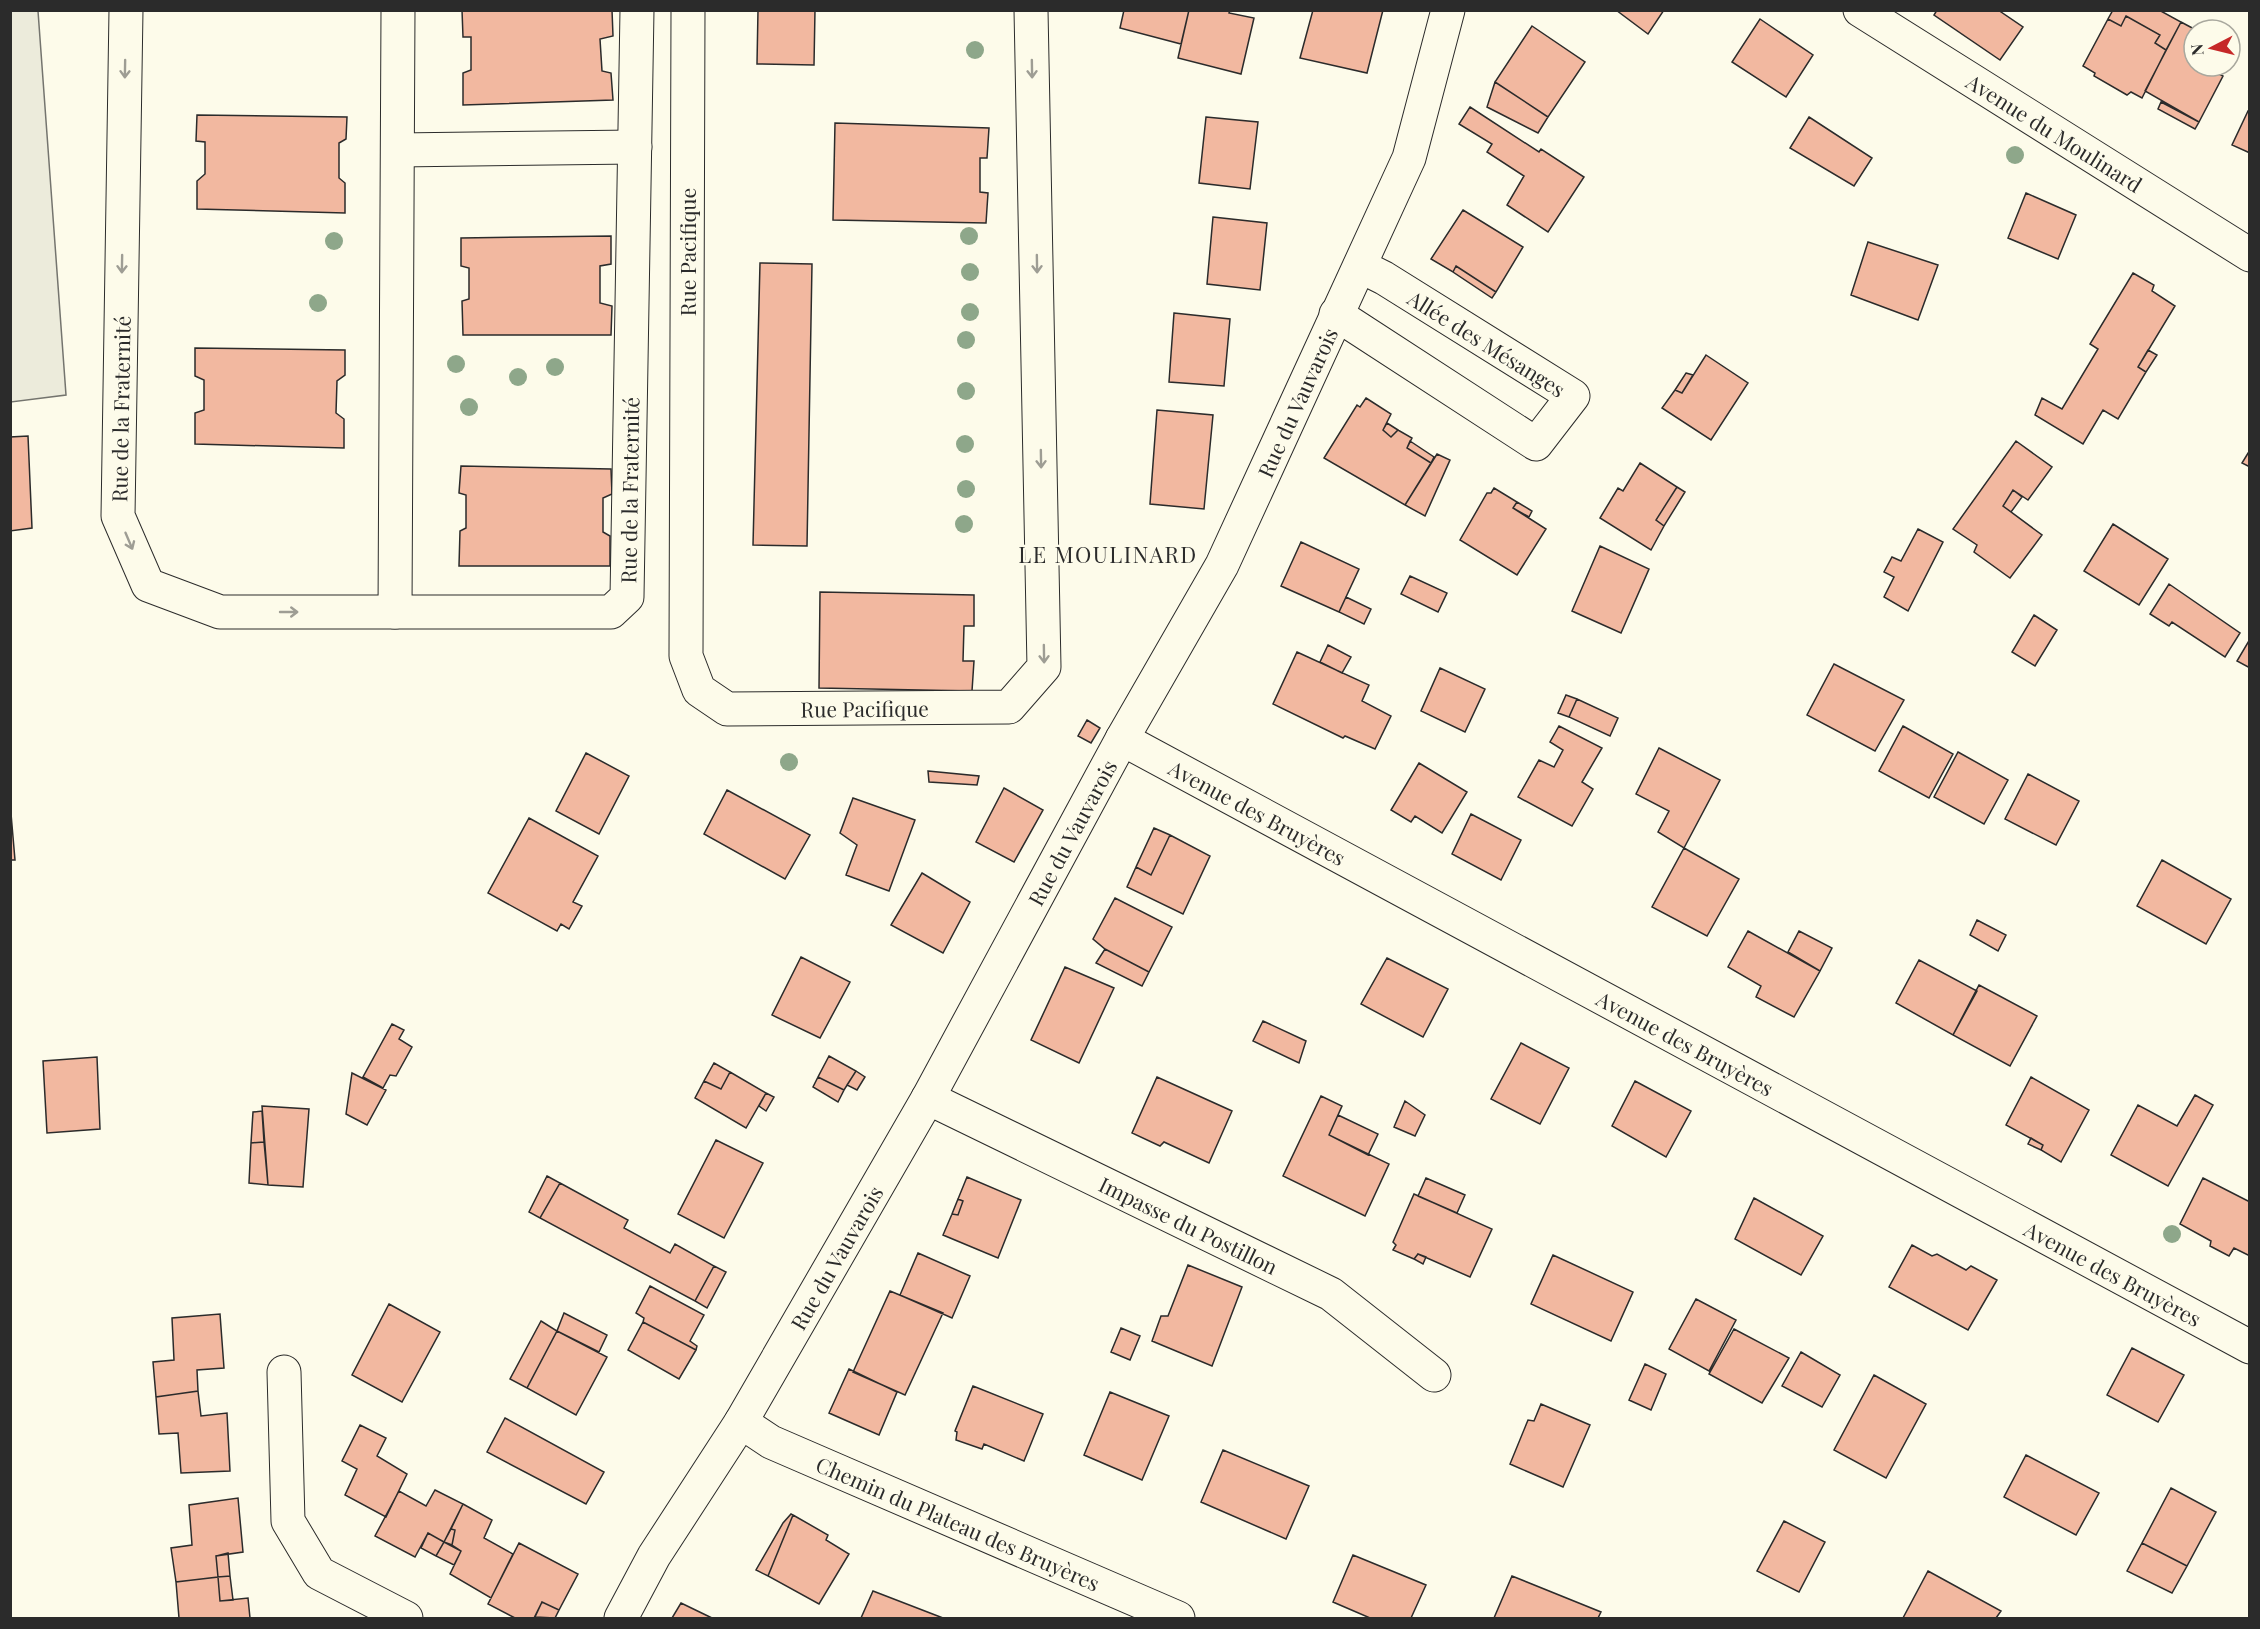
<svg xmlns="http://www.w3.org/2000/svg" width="2260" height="1629" font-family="'Playfair Display',serif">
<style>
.green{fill:#ecebdb;stroke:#74746e;stroke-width:1.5}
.building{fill:#f2b8a0;stroke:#2b2b2b;stroke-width:1.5}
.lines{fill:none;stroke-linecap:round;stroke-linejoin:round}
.street-casing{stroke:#2b2b2b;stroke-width:35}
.street{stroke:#fdfbea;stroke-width:33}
.tree{fill:#8ea78a}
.oneway{stroke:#9e9d94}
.labels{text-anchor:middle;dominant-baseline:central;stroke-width:4.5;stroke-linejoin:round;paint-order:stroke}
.street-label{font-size:21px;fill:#2b2b2b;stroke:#fdfbea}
.neighbourhood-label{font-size:22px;letter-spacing:1.5px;fill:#2b2b2b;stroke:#fdfbea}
</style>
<rect width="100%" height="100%" fill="#fdfbea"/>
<path class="green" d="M 10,11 L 38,11 L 66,395 L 11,402 Z"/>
<path class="building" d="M 462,10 L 612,10 L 613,36 L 600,39 L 602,71 L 611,73 L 613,100 L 463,105 L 463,73 L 471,70 L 471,37 L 463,37 Z
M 758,10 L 815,10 L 814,65 L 757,64 Z
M 1124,10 L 1189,10 L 1181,44 L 1120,28 Z
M 1189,10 L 1230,10 L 1229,13 L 1254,18 L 1241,74 L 1178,58 Z
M 1313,10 L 1383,10 L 1367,73 L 1300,58 Z
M 1616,10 L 1664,10 L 1648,34 Z
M 1937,10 L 1998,10 L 2023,27 L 2000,60 L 1934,15 Z
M 2113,10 L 2159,10 L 2181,22 L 2166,50 L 2155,43 L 2160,35 L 2126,16 L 2121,26 L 2108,19 Z
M 2126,16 L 2160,35 L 2155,43 L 2166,50 L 2142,98 L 2131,92 L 2127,95 L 2094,76 L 2095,73 L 2083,66 L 2108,19 L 2121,26 Z
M 1760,19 L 1813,55 L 1786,97 L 1732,62 Z
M 2181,22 L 2196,30 L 2194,30 L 2194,66 L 2204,66 L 2223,76 L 2199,122 L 2145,91 Z
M 1532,26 L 1585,62 L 1548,117 L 1495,82 Z
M 1495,82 L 1548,117 L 1538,133 L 1487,107 Z
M 2161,102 L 2199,122 L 2195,129 L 2158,109 Z
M 1470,107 L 1539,152 L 1541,149 L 1584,177 L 1548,232 L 1507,205 L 1524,176 L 1487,152 L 1492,144 L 1459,124 Z
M 2248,111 L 2250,112 L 2250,153 L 2232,145 Z
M 197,115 L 347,117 L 346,139 L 339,143 L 339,178 L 345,183 L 345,213 L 197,209 L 197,181 L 205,174 L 205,142 L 196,141 Z
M 1206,117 L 1258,122 L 1250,189 L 1199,183 Z
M 1809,117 L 1872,158 L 1854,186 L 1790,148 Z
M 835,123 L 989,128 L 987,158 L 980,158 L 980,192 L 988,193 L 986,223 L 833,220 Z
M 2026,193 L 2076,215 L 2058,259 L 2008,238 Z
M 1463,210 L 1523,247 L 1496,292 L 1456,266 L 1453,272 L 1431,259 Z
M 1213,217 L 1267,223 L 1260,290 L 1207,284 Z
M 611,236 L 611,264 L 600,266 L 600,303 L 612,306 L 611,335 L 463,335 L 462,301 L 469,299 L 469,268 L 461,266 L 461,238 Z
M 1868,242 L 1938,265 L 1918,320 L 1851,295 Z
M 760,263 L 812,264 L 807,546 L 753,545 Z
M 1456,266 L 1496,292 L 1492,298 L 1453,272 Z
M 2133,273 L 2154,285 L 2152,291 L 2175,306 L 2138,367 L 2146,372 L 2118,419 L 2103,410 L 2083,444 L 2035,415 L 2042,398 L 2062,409 L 2098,349 L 2090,344 Z
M 1174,313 L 1230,319 L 1224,386 L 1169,382 Z
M 195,348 L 345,350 L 345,375 L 337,381 L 336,413 L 344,419 L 344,448 L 195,444 L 195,413 L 204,410 L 204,380 L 195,376 Z
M 2148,350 L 2157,355 L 2146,372 L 2138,367 Z
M 1706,355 L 1748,383 L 1711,440 L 1662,408 L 1675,390 L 1682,393 Z
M 1686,373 L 1693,375 L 1682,393 L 1675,390 Z
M 1366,398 L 1391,414 L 1383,430 L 1391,437 L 1398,430 L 1412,438 L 1407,448 L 1431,463 L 1405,505 L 1324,458 L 1357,405 L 1360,407 Z
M 1157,410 L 1213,415 L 1204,509 L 1150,504 Z
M 1387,423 L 1398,430 L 1391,437 L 1383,430 Z
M 28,436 L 32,528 L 10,531 L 10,437 Z
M 1410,441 L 1434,457 L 1431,463 L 1407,448 Z
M 2016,441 L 2052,467 L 2028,500 L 2013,490 L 2003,506 L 2042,535 L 2010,578 L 1974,552 L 1977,545 L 1953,529 Z
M 2250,450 L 2250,467 L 2242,463 Z
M 1437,454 L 1450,460 L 1425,516 L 1405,505 Z
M 1640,463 L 1677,487 L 1656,520 L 1664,526 L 1651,550 L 1600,518 L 1618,488 L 1623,491 Z
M 461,466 L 611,469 L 612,494 L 603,498 L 603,532 L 610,536 L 610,566 L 459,566 L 460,531 L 466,528 L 466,495 L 459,493 Z
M 1677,487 L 1685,492 L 1664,526 L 1656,520 Z
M 1494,488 L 1517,502 L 1513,508 L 1546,529 L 1517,575 L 1460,540 L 1487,493 L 1491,493 Z
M 2013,490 L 2022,497 L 2011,512 L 2003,506 Z
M 1517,502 L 1532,511 L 1529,517 L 1513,508 Z
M 2113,524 L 2168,559 L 2139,605 L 2084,571 Z
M 1918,529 L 1943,542 L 1908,611 L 1884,597 L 1894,577 L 1884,572 L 1892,557 L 1901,561 Z
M 1301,542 L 1359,569 L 1339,612 L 1281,586 Z
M 1600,546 L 1649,569 L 1621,633 L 1572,611 Z
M 1410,576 L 1447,593 L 1438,612 L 1401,594 Z
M 2169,584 L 2240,633 L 2225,657 L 2172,622 L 2169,626 L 2150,614 Z
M 820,592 L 974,595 L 974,626 L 964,626 L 963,661 L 974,661 L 972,691 L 819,688 Z
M 1346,597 L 1371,609 L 1364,624 L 1339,612 Z
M 2034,615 L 2057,630 L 2035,666 L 2012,652 Z
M 2250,639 L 2250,668 L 2237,661 Z
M 1328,645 L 1351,657 L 1342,673 L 1320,662 Z
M 1297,652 L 1369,685 L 1362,701 L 1391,716 L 1375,749 L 1345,736 L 1343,738 L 1273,704 Z
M 1834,664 L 1904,700 L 1875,751 L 1807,715 Z
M 1440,668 L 1485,689 L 1465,732 L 1421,711 Z
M 1566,695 L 1577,699 L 1569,717 L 1558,713 Z
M 1577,699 L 1618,718 L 1610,736 L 1569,717 Z
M 1087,720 L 1100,728 L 1091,743 L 1078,736 Z
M 1559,726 L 1602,748 L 1582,782 L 1593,789 L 1572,826 L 1518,797 L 1539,760 L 1554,767 L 1563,750 L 1550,742 Z
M 1903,726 L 1953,754 L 1929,798 L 1879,771 Z
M 1659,748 L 1720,780 L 1684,848 L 1658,832 L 1669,811 L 1636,794 Z
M 1958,752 L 2008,780 L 1984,824 L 1934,797 Z
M 586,753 L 629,776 L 599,834 L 556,811 Z
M 1419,763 L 1467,792 L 1442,833 L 1415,816 L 1411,822 L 1391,810 Z
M 928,771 L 979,776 L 977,785 L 929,782 Z
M 2028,774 L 2079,801 L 2056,845 L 2005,819 Z
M 1004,788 L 1043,810 L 1014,862 L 976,842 Z
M 727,790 L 810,835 L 785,879 L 704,834 Z
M 853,798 L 915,820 L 889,891 L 846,875 L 857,845 L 840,833 Z
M 10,802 L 15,860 L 10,860 Z
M 1471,814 L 1521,840 L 1501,880 L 1452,854 Z
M 529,818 L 598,856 L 573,902 L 582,906 L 569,929 L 561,924 L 557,931 L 488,893 Z
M 1154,828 L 1170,835 L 1151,875 L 1136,867 Z
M 1170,835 L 1210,856 L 1183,914 L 1127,887 L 1136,867 L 1151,875 Z
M 1684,848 L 1739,879 L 1707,936 L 1652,907 Z
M 2162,860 L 2231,899 L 2206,944 L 2137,906 Z
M 922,873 L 970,902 L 943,953 L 891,925 Z
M 1115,898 L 1172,927 L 1149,972 L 1105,949 L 1093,939 Z
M 1977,920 L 2006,935 L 1998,951 L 1970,935 Z
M 1748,931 L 1820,971 L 1794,1017 L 1756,997 L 1761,986 L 1728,967 Z
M 1799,931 L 1832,948 L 1820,971 L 1788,952 Z
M 1105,949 L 1149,972 L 1142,986 L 1096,963 Z
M 801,957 L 850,982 L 820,1038 L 772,1015 Z
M 1387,958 L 1448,989 L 1423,1037 L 1361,1004 Z
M 1919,960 L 1977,991 L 1953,1035 L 1896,1003 Z
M 1065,967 L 1114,988 L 1079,1063 L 1031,1040 Z
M 1979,985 L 2037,1016 L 2010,1066 L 1953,1035 Z
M 1263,1021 L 1306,1041 L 1299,1063 L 1253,1041 Z
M 392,1024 L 404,1030 L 399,1039 L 412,1047 L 396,1076 L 390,1075 L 383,1088 L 363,1077 Z
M 1521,1043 L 1569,1068 L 1540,1124 L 1491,1099 Z
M 829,1056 L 856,1071 L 844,1090 L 818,1077 Z
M 97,1057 L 100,1129 L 47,1133 L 43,1061 Z
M 714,1063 L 730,1072 L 721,1089 L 704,1081 Z
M 856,1071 L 865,1077 L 857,1090 L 847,1085 Z
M 730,1072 L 766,1093 L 746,1128 L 695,1098 L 704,1081 L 721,1089 Z
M 352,1073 L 386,1090 L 367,1125 L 346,1114 Z
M 818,1077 L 844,1090 L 838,1102 L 813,1087 Z
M 1157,1077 L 1232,1111 L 1209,1163 L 1164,1142 L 1160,1146 L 1132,1133 Z
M 2031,1077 L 2089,1110 L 2061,1162 L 2041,1150 L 2043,1145 L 2006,1125 Z
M 1635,1081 L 1691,1111 L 1666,1157 L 1612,1126 Z
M 766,1093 L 774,1097 L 766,1111 L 759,1106 Z
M 2195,1095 L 2213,1105 L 2168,1186 L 2111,1155 L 2138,1105 L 2177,1126 Z
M 1321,1096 L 1342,1106 L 1329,1135 L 1389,1164 L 1365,1216 L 1283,1176 Z
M 1405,1101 L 1425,1115 L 1415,1136 L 1394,1127 Z
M 262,1106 L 309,1109 L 303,1187 L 268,1185 Z
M 262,1111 L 264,1142 L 251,1143 L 253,1112 Z
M 1338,1115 L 1378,1134 L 1368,1155 L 1329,1135 Z
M 2031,1138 L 2043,1145 L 2041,1150 L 2028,1144 Z
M 716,1140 L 763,1163 L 724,1238 L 678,1214 Z
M 264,1142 L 268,1185 L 249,1183 L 251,1143 Z
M 547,1176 L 560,1183 L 540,1218 L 529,1212 Z
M 967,1177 L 1021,1200 L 998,1258 L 943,1235 L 952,1214 L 958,1215 L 963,1201 L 958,1199 Z
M 1426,1178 L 1465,1195 L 1457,1213 L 1418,1196 Z
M 2203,1178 L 2250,1202 L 2250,1256 L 2234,1248 L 2229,1256 L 2210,1246 L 2211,1241 L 2180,1224 Z
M 560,1183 L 628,1220 L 624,1228 L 670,1253 L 675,1244 L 714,1266 L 695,1301 L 540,1218 Z
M 1414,1194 L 1492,1229 L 1470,1277 L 1418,1254 L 1414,1259 L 1393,1250 L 1396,1245 L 1393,1242 Z
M 1754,1198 L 1823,1236 L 1801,1275 L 1735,1239 Z
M 958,1199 L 963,1201 L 958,1215 L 952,1214 Z
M 1912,1245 L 1932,1256 L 1937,1254 L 1966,1270 L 1971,1266 L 1997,1280 L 1968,1330 L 1889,1287 Z
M 918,1253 L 970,1276 L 952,1318 L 900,1295 Z
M 1418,1254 L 1426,1257 L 1423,1264 L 1414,1259 Z
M 1553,1255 L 1633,1292 L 1611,1341 L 1531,1304 Z
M 1188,1265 L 1242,1287 L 1212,1366 L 1152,1341 L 1161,1316 L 1168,1316 Z
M 714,1266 L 726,1272 L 707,1308 L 695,1301 Z
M 650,1286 L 704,1315 L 690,1341 L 697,1346 L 696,1350 L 643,1322 L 644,1318 L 636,1313 Z
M 890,1291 L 943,1313 L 905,1395 L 853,1372 Z
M 1696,1299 L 1736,1320 L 1709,1371 L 1669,1349 Z
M 389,1304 L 440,1332 L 402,1402 L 352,1375 Z
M 564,1313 L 607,1335 L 599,1352 L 557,1331 Z
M 220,1314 L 224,1368 L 197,1370 L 198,1391 L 156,1397 L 153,1362 L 174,1360 L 172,1318 Z
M 541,1321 L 557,1331 L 527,1388 L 510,1379 Z
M 643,1322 L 696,1350 L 679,1379 L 628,1350 Z
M 1121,1328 L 1140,1336 L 1130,1360 L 1111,1352 Z
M 1734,1329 L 1789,1358 L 1762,1403 L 1709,1374 Z
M 557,1331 L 607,1357 L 576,1415 L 527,1388 Z
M 2132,1348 L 2184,1375 L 2158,1422 L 2107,1395 Z
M 1801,1352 L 1840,1375 L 1822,1407 L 1782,1386 Z
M 1645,1364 L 1666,1374 L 1651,1410 L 1629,1400 Z
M 849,1369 L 897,1392 L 879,1435 L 829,1413 Z
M 1874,1375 L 1926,1404 L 1886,1478 L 1834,1450 Z
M 973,1386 L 1043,1414 L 1024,1461 L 984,1444 L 982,1449 L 956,1440 L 957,1432 L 955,1431 Z
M 198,1391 L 201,1416 L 227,1413 L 230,1471 L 181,1473 L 178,1433 L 159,1434 L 156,1397 Z
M 1110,1392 L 1169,1416 L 1142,1480 L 1084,1455 Z
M 1541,1404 L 1590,1425 L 1563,1487 L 1510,1464 L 1528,1420 L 1534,1421 Z
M 505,1418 L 604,1472 L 586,1504 L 487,1452 Z
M 360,1425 L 386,1438 L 377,1456 L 407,1474 L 386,1517 L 345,1495 L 357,1469 L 342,1461 Z
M 1223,1450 L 1309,1486 L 1286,1539 L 1201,1502 Z
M 2026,1455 L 2099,1493 L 2076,1535 L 2004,1497 Z
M 2171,1488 L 2216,1512 L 2187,1566 L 2142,1543 Z
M 435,1490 L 463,1504 L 444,1542 L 428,1533 L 415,1557 L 375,1536 L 399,1491 L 426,1506 Z
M 238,1498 L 243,1552 L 216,1556 L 218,1577 L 176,1582 L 171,1548 L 192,1545 L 189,1505 Z
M 463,1504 L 492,1520 L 484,1538 L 513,1554 L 491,1598 L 450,1574 L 461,1551 L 452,1545 L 455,1530 L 451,1529 Z
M 791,1514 L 793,1515 L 768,1576 L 756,1570 L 783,1523 Z
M 793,1515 L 828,1535 L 826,1540 L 849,1554 L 819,1604 L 768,1576 Z
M 1784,1521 L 1825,1542 L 1799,1592 L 1757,1571 Z
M 451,1529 L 455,1530 L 452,1545 L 444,1542 Z
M 428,1533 L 444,1542 L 436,1556 L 421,1548 Z
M 444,1542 L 461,1551 L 454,1565 L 436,1556 Z
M 519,1543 L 578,1574 L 559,1610 L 542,1602 L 534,1618 L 515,1618 L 488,1604 Z
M 2142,1543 L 2187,1566 L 2172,1593 L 2127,1571 Z
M 228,1553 L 230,1576 L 218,1577 L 216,1556 Z
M 1353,1555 L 1426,1585 L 1411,1618 L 1370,1618 L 1333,1602 Z
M 1928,1571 L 2001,1611 L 1996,1618 L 1903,1618 Z
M 230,1576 L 233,1600 L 220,1601 L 218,1577 Z
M 1512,1576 L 1601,1612 L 1598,1618 L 1494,1618 Z
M 218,1577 L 220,1601 L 248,1598 L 250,1618 L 179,1618 L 176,1582 Z
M 873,1591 L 943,1618 L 861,1618 Z
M 542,1602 L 559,1610 L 555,1618 L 535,1617 Z
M 681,1603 L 712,1618 L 672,1618 Z"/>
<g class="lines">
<g class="street-casing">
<g id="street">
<path id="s1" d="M 126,10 L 118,516 L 148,585 L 220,612 L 611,612 L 627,597 L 637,10"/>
<path id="s2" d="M 688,10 L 686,656 L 699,690 L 727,709 L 1009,707 L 1044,667 L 1031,10"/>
<path id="s3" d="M 1860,10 L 2250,255"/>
<path d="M 398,150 L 635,147"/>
<path d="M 1336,314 L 1536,444 L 1573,396 L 1384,278 L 1360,266"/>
<path d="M 395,612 L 398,10"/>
<path id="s4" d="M 1122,739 L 2250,1347"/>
<path id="s5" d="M 928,1098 L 1331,1294 L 1434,1375"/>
<path d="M 284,1372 L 288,1521 L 319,1573 L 406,1618"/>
<path id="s6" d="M 741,1422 L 771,1442 L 1178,1618"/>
<path id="s7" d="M 621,1618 L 654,1556 L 741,1422 L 928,1098 L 1122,739 L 1222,565 L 1409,158 L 1448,10"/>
</g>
</g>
<use href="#street" class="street"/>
</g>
<g class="tree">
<circle cx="975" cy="50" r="9"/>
<circle cx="2015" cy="155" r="9"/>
<circle cx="969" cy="236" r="9"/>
<circle cx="334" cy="241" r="9"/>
<circle cx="970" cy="272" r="9"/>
<circle cx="318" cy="303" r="9"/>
<circle cx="970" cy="312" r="9"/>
<circle cx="966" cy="340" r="9"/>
<circle cx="456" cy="364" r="9"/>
<circle cx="555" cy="367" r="9"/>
<circle cx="518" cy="377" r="9"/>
<circle cx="966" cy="391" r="9"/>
<circle cx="469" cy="407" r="9"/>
<circle cx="965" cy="444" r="9"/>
<circle cx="966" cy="489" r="9"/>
<circle cx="964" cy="524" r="9"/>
<circle cx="789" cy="762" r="9"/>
<circle cx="2172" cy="1234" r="9"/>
</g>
<defs><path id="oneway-shaft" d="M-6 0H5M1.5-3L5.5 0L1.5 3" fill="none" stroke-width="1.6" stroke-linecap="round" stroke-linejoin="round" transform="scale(1.5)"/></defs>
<g class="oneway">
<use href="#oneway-shaft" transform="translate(125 69) rotate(91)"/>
<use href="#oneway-shaft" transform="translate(1032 69) rotate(89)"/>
<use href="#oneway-shaft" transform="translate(122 264) rotate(91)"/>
<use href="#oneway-shaft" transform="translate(1037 264) rotate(89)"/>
<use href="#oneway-shaft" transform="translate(1041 459) rotate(89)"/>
<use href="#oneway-shaft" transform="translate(129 541) rotate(67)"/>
<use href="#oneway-shaft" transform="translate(289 612)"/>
<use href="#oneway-shaft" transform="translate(1044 654) rotate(89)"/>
</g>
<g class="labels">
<g class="street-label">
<text stroke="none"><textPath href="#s3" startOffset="230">Avenue du Moulinard</textPath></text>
<text transform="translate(687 252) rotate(-90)">Rue Pacifique</text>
<text transform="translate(1487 343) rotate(32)">Allée des Mésanges</text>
<text stroke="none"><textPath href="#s7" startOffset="1392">Rue du Vauvarois</textPath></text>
<text transform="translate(120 409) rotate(-89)">Rue de la Fraternité</text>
<text stroke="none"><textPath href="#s1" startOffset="1178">Rue de la Fraternité</textPath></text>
<text stroke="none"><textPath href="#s2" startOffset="854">Rue Pacifique</textPath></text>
<text stroke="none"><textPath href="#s4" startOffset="154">Avenue des Bruyères</textPath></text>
<text stroke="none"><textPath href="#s7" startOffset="906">Rue du Vauvarois</textPath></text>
<text stroke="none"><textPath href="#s4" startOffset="640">Avenue des Bruyères</textPath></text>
<text stroke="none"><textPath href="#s5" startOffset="290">Impasse du Postillon</textPath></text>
<text stroke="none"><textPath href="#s7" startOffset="420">Rue du Vauvarois</textPath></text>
<text stroke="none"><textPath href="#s4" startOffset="1126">Avenue des Bruyères</textPath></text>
<text stroke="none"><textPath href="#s6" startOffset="240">Chemin du Plateau des Bruyères</textPath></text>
</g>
<g class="neighbourhood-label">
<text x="1108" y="554">LE MOULINARD</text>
</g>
</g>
<rect width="2260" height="1629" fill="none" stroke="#2b2b2b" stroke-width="24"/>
<g transform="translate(2212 48) rotate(263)"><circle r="28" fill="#fdfbea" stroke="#a9a89e" stroke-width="1.5"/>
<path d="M0-4.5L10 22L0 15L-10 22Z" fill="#c62828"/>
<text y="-9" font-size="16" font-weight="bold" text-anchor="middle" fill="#2b2b2b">N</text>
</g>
</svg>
